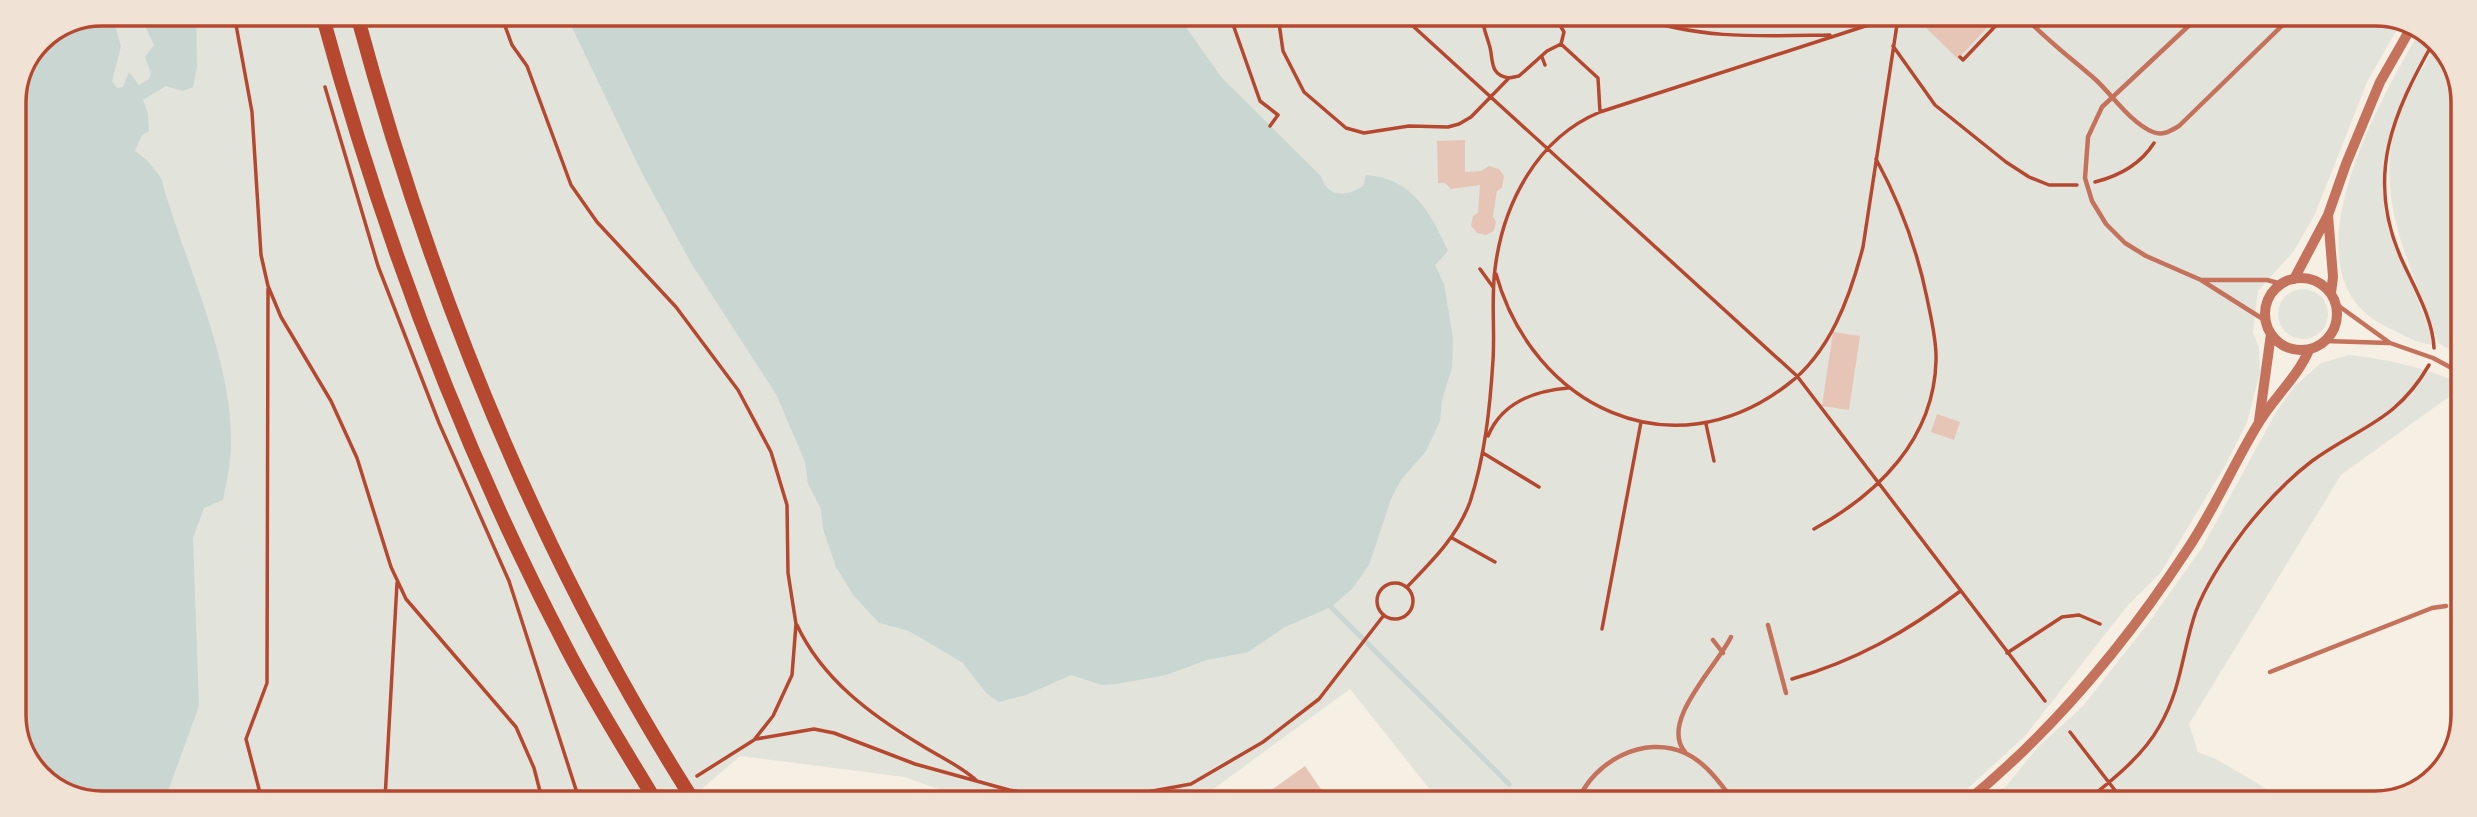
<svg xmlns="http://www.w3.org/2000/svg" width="2477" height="817" font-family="'Roboto Condensed',sans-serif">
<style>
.green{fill:#e2e4dc}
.water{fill:#c9d6d2}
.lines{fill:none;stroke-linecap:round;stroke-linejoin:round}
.stream{stroke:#c9d6d2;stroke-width:5}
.building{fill:#e6c5b7}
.path{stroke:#b5482f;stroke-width:3.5}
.service{stroke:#c5725c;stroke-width:4.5}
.tertiary{stroke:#c5725c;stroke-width:10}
.primary{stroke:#b5482f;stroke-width:14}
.rim{fill:none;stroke:#b5482f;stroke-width:3.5}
</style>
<rect width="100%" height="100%" fill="#f6efe4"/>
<path class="green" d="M 103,14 L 2402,19 L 2403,19 L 2368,80 L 2315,214 L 2294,251 L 2258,291 L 2253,333 L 2259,347 L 2260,372 L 2247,422 L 2226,464 L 2161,572 L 2129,604 L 2025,736 L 1953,802 L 1439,801 L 1350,689 L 1197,801 L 968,800 L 905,777 L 740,756 L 689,800 L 75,798 L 33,769 L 14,721 L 14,97 L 40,40 Z
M 2420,31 L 2434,41 C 2392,114 2368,171 2400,255 C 2411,285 2425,314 2435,345 C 2417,344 2402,334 2385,326 C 2280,275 2380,99 2420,31 Z
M 2437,43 L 2444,48 L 2463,96 L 2461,356 L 2438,343 C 2416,274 2377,211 2393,136 C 2399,103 2421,72 2437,43 Z
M2278 314a25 25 0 1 1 50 0a25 25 0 1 1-50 0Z
M 2349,355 C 2389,359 2424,368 2461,383 L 2461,388 L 2341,475 L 2189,724 L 2198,752 L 2218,760 L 2282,798 L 2282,803 L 1993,802 L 2039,746 L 2083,706 L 2152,618 L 2203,546 L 2276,412 L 2295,386 L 2321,363 Z"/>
<path class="water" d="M 103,14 L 112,14 L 121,46 L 112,81 L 117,88 L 123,87 L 129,72 L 139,85 L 149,79 L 151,73 L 145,57 L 154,45 L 144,24 L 148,14 L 196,14 L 197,67 L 193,87 L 183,91 L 166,86 L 143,100 L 148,114 L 149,131 L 142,135 L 135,151 L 147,160 L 161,178 C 183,258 230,353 231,436 C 232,458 227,479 223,500 L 204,508 L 193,538 L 199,706 L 165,799 L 75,798 L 33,769 L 14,721 L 14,97 L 40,40 Z
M 566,15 L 1178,16 L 1222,78 L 1321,176 C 1327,198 1346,197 1363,186 L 1366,175 C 1412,178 1431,213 1448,251 L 1435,265 L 1444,284 L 1453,338 L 1452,368 L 1442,400 L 1440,421 L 1426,451 L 1401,480 L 1391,499 L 1369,565 L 1352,589 L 1331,607 L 1285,627 L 1248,652 L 1207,660 L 1166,675 L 1117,684 L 1102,685 L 1071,675 L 1026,695 L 999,702 L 986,693 L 963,663 L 909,631 L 879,623 L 854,596 L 836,567 L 823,529 L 821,509 L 808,484 L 805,462 L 776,394 L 691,263 L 641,171 Z"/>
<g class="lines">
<path class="stream" d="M 1331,607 L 1509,784"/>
</g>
<path class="building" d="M 1920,18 L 1996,18 L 1958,59 L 1918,20 Z
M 1465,140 L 1465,172 L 1481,171 L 1489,166 L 1499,169 L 1504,176 L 1502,188 L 1497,191 L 1493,216 L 1496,222 L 1494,231 L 1486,235 L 1477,233 L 1471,226 L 1473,216 L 1478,213 L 1480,185 L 1451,189 L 1445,183 L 1438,183 L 1437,141 Z
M 1833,332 L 1860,336 L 1849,410 L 1822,406 Z
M 1937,414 L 1960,422 L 1954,440 L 1931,432 Z
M 1305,766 L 1329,801 L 1256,801 Z"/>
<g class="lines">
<path class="path" d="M 234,14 L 252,112 L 261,255 L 268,286 L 281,317 L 331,401 L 357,458 L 391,567 L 406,599 L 516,727 L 534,768 L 542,799
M 501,15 L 512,45 L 527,66 L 571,185 L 597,222 L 676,307 L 738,390 L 771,452 L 787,505 L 788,573 L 796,624 L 792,675 L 773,716 L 754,740 L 697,776
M 1230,16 L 1260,101 L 1278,115 L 1270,126
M 1278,16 L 1283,51 L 1304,92 L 1346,128 L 1364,133 L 1409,126 L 1448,127 L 1459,124 L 1471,117 L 1509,78 L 1519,76 L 1547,51 L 1561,44 L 1598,78 L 1600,112
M 1403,17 L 1797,376 L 2045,701
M 1482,17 C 1483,27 1486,34 1489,44 C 1494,58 1488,75 1509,78
M 1555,17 L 1564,32 L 1561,44
M 1638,17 C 1700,40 1765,36 1830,35
M 2434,41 C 2393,113 2365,176 2401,258 C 2413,285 2433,318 2434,348
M 1893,46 L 1935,105 L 2006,162 L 2029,177 L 2049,185 L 2077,185
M 1542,57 L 1545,65
M 1960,57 L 1963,60 L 2003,18
M 325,87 L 378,266 L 439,423 L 509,581 L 579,799
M 2095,182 C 2119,176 2140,165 2154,143
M 1480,269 L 1493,287
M 1496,274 C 1533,406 1671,474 1787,385 C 1830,353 1850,297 1863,247 L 1898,18
M 1706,424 L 1714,461
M 1488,436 C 1502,402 1534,391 1568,388
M 1483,453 L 1539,487
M 1814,529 C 1878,494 1934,439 1936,361 C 1937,341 1931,318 1927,298 C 1917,249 1900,203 1876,159
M 1452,538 L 1495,562
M1377 601a18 18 0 1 1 36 0a18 18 0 1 1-36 0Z
M 1407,587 C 1432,561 1457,537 1470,502 C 1485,456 1490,408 1493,360 C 1495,330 1491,299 1495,269 C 1503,204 1537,138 1600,112 L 1890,18
M 797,625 C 822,679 871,715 921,745 C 940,757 959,765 976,780
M 1602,629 L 1641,422
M 2007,653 L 2062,617 L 2079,615 L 2100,624
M 1792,679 C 1855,661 1907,632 1959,592
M 2070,732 L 2124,802
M 756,739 L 814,729 L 834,733 L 915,764 L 1009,790 L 1054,798 L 1120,797 L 1191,784 L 1263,742 L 1319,699 L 1384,615
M 255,799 L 259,789 L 246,739 L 267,683 L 268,289
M 385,799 L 397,583
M 1994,799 L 2003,791 L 2012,802
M 2085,802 C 2111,781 2142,757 2159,727 C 2182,688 2182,651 2196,611 C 2207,582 2227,553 2245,529 C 2264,505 2287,480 2312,461 C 2360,426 2396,422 2429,365"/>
<path class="service" d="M 2026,18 C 2048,41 2072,59 2096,80 C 2113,96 2131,123 2153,132 C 2163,136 2170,131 2179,126 L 2290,18
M 2197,18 L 2102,107 L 2088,137 L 2085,178 L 2092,201 L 2106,224 L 2125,243 L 2146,256 L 2201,280 L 2266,321
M 2202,280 L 2267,280 L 2282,284
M 2336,304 L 2390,343 L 2433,358 L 2461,373
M 2326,341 L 2389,343
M 1768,625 L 1786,693
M 1713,640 L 1723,653
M 2270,672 L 2432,608 L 2446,606
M 1685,752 C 1659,722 1717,666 1731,637
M 2385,800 L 2440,768
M 1578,801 C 1593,762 1644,734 1685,753 C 1707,763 1720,784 1735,802"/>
<path class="tertiary" d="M 2328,215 L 2333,277 L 2331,293
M2265 314a36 36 0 1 1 72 0a36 36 0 1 1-72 0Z
M 2294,279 L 2328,215 L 2346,164 L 2380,82 L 2412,26
M 2259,421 L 2271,334
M 1966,802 C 2053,731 2126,643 2187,550 C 2214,510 2233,465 2258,424 C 2273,398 2297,378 2309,350"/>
<path class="primary" d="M 322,14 C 382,234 461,447 567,649 C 594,701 625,750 655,800
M 357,15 C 431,290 539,558 693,800"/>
</g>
<path d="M0 0H2477V817H0ZM102 26H2375A76 76 0 0 1 2451 102V715A76 76 0 0 1 2375 791H102A76 76 0 0 1 26 715V102A76 76 0 0 1 102 26Z" fill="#f1e2d6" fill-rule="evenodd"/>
<path class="rim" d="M102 26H2375A76 76 0 0 1 2451 102V715A76 76 0 0 1 2375 791H102A76 76 0 0 1 26 715V102A76 76 0 0 1 102 26Z"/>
</svg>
